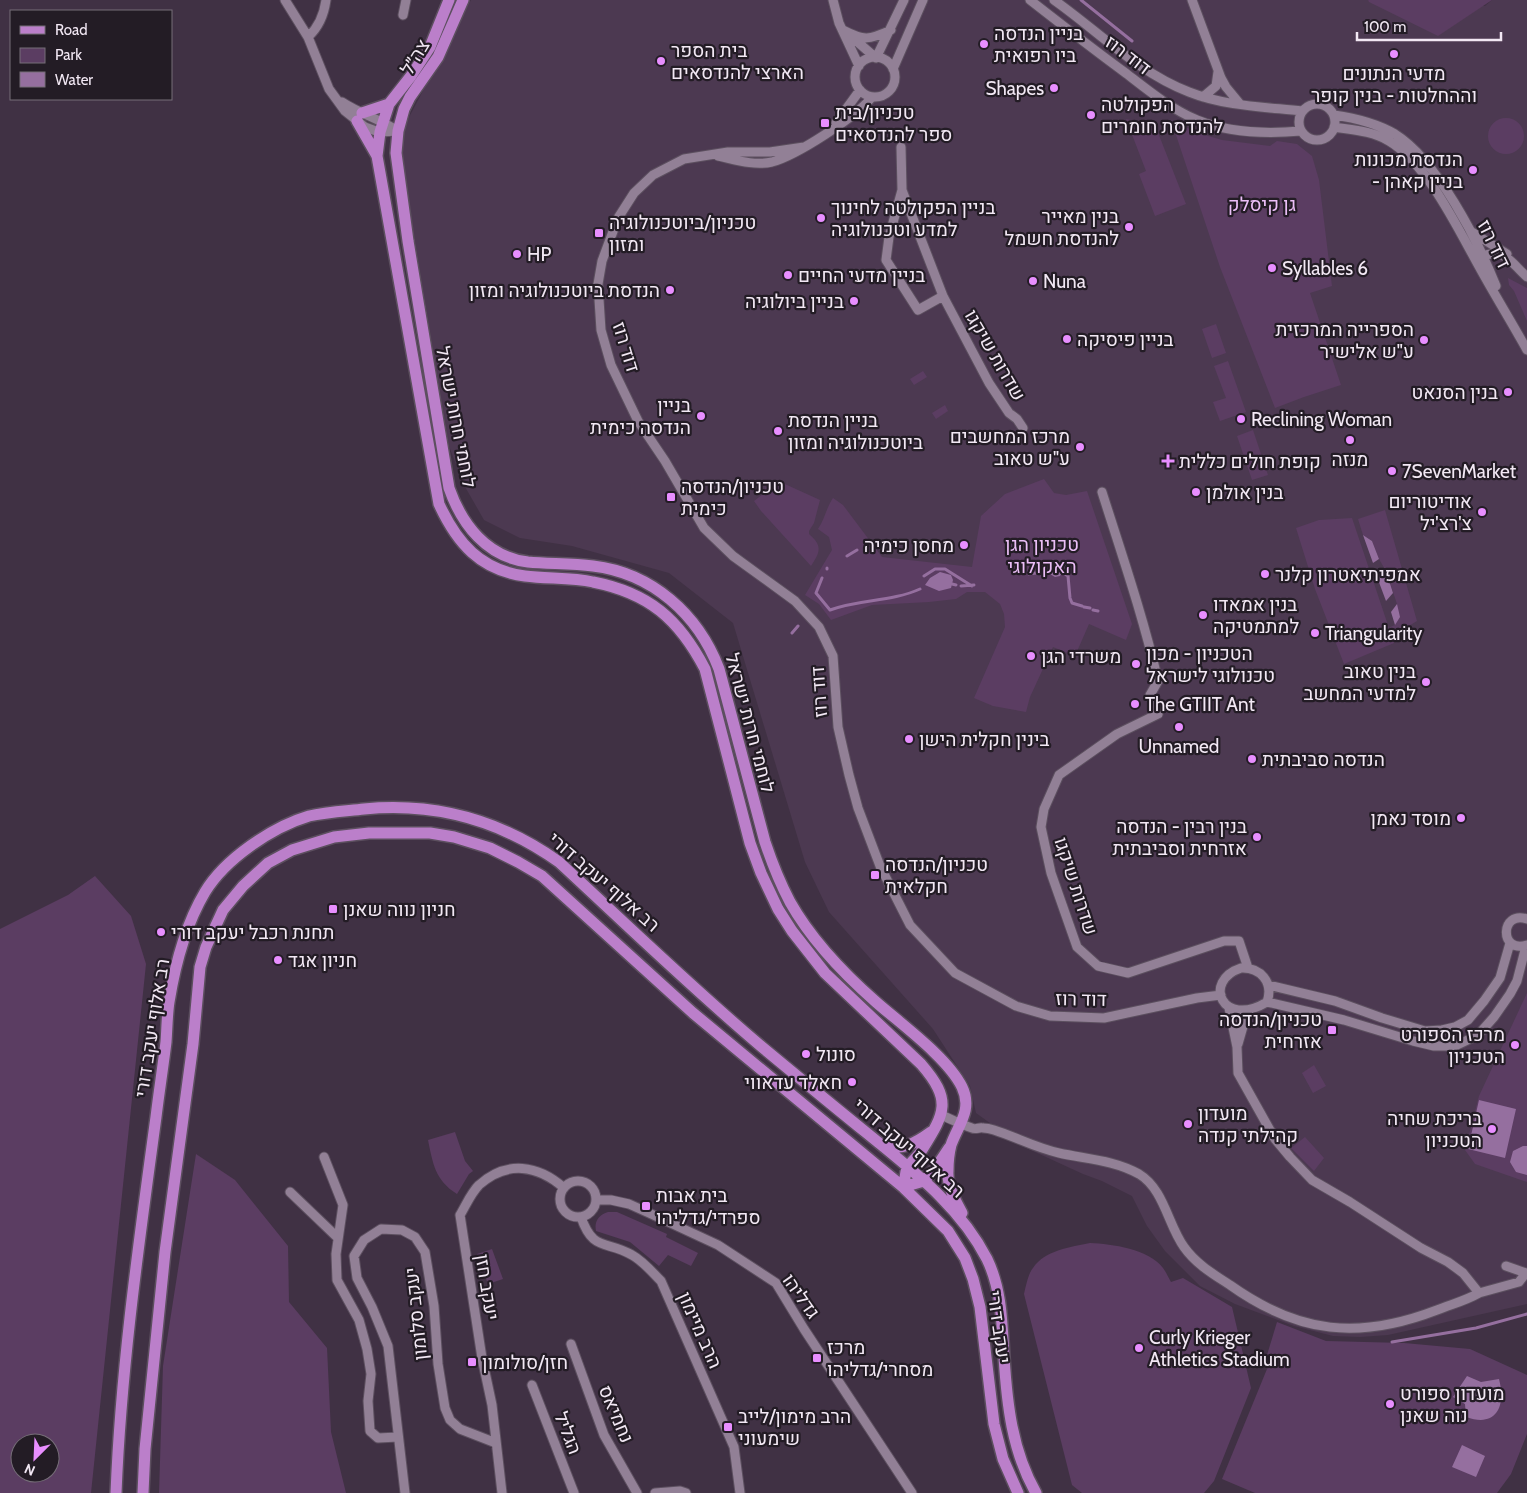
<svg xmlns="http://www.w3.org/2000/svg" width="1527" height="1493" font-family="Cabin,Heebo,sans-serif">
<style>
.built{fill:#4c3951}
.green{fill:#5b3d62;fill-rule:evenodd}
.water{fill:#956f9f}
.lines{fill:none;stroke-linecap:round;stroke-linejoin:round}
.stream{stroke:#956f9f;stroke-width:3}
.minor-casing{stroke:#5c4f5f;stroke-width:11}
.major-casing{stroke:#5c4f5f;stroke-width:14}
.minor{stroke:#928096;stroke-width:9}
.major{stroke:#bb7fca;stroke-width:11}
.poi-dot{fill:#e88eff;stroke:#231c25;stroke-width:2}
.labels{text-anchor:middle;dominant-baseline:central;stroke-width:4.5;stroke-linejoin:round;paint-order:stroke}
.poi-label{font-size:19px;fill:#f2e8f4;stroke:#231c25;text-anchor:start}
.street-label{font-size:19px;fill:#f2e8f4;stroke:#231c25}
.park-label{font-size:19px;fill:#ebbef7;stroke:#231c25}
</style>
<rect width="100%" height="100%" fill="#403144"/>
<path class="built" d="M 471,0 L 1368,0 L 1370,2 L 1485,6 L 1492,0 L 1527,0 L 1527,1304 L 1388,1335 L 1360,1337 L 1333,1336 L 1294,1326 L 1235,1304 L 1200,1286 L 1165,1251 L 1147,1226 L 1132,1196 L 1102,1181 L 1083,1174 L 1022,1146 L 976,1113 L 970,1086 L 933,1029 L 829,912 L 805,862 L 733,623 L 669,573 L 572,546 L 520,538 L 484,520 L 464,485 L 449,446 L 398,138 Z"/>
<path class="green" d="M 1368,0 L 1492,0 L 1438,36 L 1369,2 Z
M1488 136a18 18 0 1 1 36 0a18 18 0 1 1-36 0Z
M 1126,119 L 1155,125 L 1186,204 L 1155,216 L 1139,174 L 1146,171 Z
M 1171,120 L 1198,133 L 1222,140 L 1270,146 L 1277,141 L 1297,144 L 1312,156 L 1319,180 L 1332,286 L 1310,293 L 1341,385 L 1304,397 L 1275,408 L 1220,267 Z
M 1508,278 L 1527,288 L 1527,321 L 1514,291 L 1509,285 Z
M 1216,324 L 1226,353 L 1212,358 L 1202,329 Z
M 1228,361 L 1246,412 L 1220,421 L 1213,402 L 1226,398 L 1214,366 Z
M 923,371 L 927,377 L 914,385 L 910,379 Z
M 945,405 L 948,411 L 936,419 L 932,413 Z
M 1253,430 L 1268,475 L 1252,480 L 1237,436 Z
M 1044,479 L 1054,493 L 1066,495 L 1087,491 L 1132,624 L 1126,640 L 1089,624 L 1075,656 L 1053,647 L 1030,697 L 1026,712 L 993,706 L 974,698 L 1005,627 L 1004,614 L 1000,604 L 985,592 L 967,592 L 956,599 L 929,602 L 872,605 L 831,620 L 819,604 L 805,595 L 832,550 L 829,537 L 818,529 C 825,519 826,508 833,498 L 843,505 L 882,557 L 972,567 L 981,516 L 1005,494 Z
M 776,480 L 820,500 L 814,523 L 809,531 L 809,534 C 823,546 820,552 811,566 L 761,511 L 754,501 L 767,491 L 765,488 Z
M 1385,510 L 1417,621 L 1402,630 L 1392,632 L 1390,627 L 1395,625 L 1397,604 L 1386,571 L 1379,559 L 1372,541 L 1363,535 L 1358,519 Z
M 1352,518 L 1394,643 L 1344,664 L 1315,589 L 1296,528 L 1319,520 Z
M 95,876 L 131,916 L 146,964 L 91,1493 L 0,1493 L 0,929 L 68,895 ZM 20,1443 L 50,1443 L 50,1473 L 20,1473 Z
M 1527,993 L 1527,1182 L 1475,1164 L 1465,1150 L 1479,1096 Z
M 1314,1065 L 1326,1086 L 1313,1093 L 1302,1073 Z
M 455,1132 L 465,1161 L 473,1171 L 469,1174 L 457,1194 C 435,1180 433,1164 428,1140 Z
M 1305,1137 L 1324,1158 L 1314,1171 L 1291,1148 Z
M 196,1154 L 235,1180 L 288,1246 L 289,1302 L 327,1348 L 331,1432 L 346,1493 L 159,1493 L 163,1366 Z
M 608,1212 L 617,1212 L 667,1234 L 666,1237 L 698,1253 L 691,1266 L 668,1255 L 659,1266 L 630,1242 L 596,1231 C 594,1221 599,1215 608,1212 Z
M 1090,1243 C 1112,1244 1149,1249 1163,1268 C 1166,1272 1168,1277 1171,1282 L 1183,1278 L 1232,1307 L 1251,1388 L 1214,1481 L 1204,1493 L 1082,1493 L 1072,1485 L 1024,1294 C 1026,1286 1028,1274 1033,1268 C 1045,1250 1071,1247 1090,1243 Z
M 492,1249 L 503,1279 L 488,1284 L 477,1254 Z
M 1277,1322 L 1326,1341 L 1404,1343 L 1470,1349 L 1527,1375 L 1527,1434 L 1511,1474 L 1497,1493 L 1255,1493 L 1222,1479 L 1267,1369 L 1264,1365 Z"/>
<path class="water" d="M 1363,535 L 1372,541 L 1379,559 L 1373,563 Z
M 1055,568 L 1063,571 L 1060,576 L 1055,577 L 1050,574 L 1052,569 Z
M 1374,569 L 1386,571 L 1393,593 L 1386,601 Z
M 940,572 L 951,575 L 953,580 L 951,588 L 939,591 L 925,585 L 930,578 Z
M 1397,604 L 1400,617 L 1395,625 L 1391,612 Z
M 1479,1100 L 1516,1109 L 1505,1158 L 1468,1149 Z
M 1523,1146 L 1527,1146 L 1527,1175 L 1516,1172 L 1510,1162 L 1513,1151 Z
M 1467,1376 L 1481,1382 L 1499,1379 C 1506,1406 1497,1428 1466,1417 L 1465,1404 L 1453,1397 Z
M 1462,1445 L 1485,1456 L 1476,1477 L 1452,1467 Z"/>
<g class="lines">
<path class="stream" d="M 1081,0 L 1132,41
M 847,556 L 857,550
M 827,569 L 827,568
M 1063,573 L 1068,576 L 1070,598 L 1072,603 L 1082,606
M 1029,574 L 1050,571
M 924,576 L 935,569 L 945,569 L 972,586
M 822,578 L 816,593 L 830,610 C 859,599 891,602 920,589
M 952,584 L 956,585
M 961,586 L 974,585
M 1084,607 L 1090,608
M 1093,610 L 1098,611
M 792,633 L 798,626
M 1392,1342 L 1476,1328 L 1527,1314"/>
<g class="minor-casing">
<path id="minor" d="M 285,0 L 308,37 L 329,89 L 345,111 L 365,127 L 376,131 L 380,132 L 398,131
M 833,0 L 839,23 L 859,66
M 1030,0 C 1062,25 1094,50 1127,74 C 1149,91 1171,109 1197,120 C 1229,133 1267,134 1301,131
M 1054,0 C 1098,31 1137,72 1189,92 C 1224,106 1265,107 1302,111
M 1192,0 L 1221,78 L 1226,87 L 1240,104
M 403,15 L 406,0
M 843,30 C 864,41 869,40 891,30
M 308,37 C 319,27 324,15 326,0
M 853,38 L 876,58
M855 77a20 20 0 1 1 40 0a20 20 0 1 1-40 0Z
M 876,58 L 904,0
M 893,69 L 923,0
M 1203,97 L 1216,86 L 1218,72
M 342,102 C 360,114 380,119 398,131
M1299 122a18 18 0 1 1 36 0a18 18 0 1 1-36 0Z
M 1334,115 C 1355,118 1376,123 1395,134 C 1437,160 1478,241 1496,286
M 836,123 L 860,90
M 1334,127 C 1353,130 1372,131 1389,141 C 1428,164 1459,231 1481,270 C 1496,297 1512,323 1527,350
M 804,147 L 770,152 L 728,152 L 684,159 L 653,175 L 634,193 L 618,218 L 602,261 L 598,284 L 601,330 L 611,365 L 638,421 L 665,461 L 704,528 L 733,556 L 795,601 L 819,627 L 833,656 L 838,727 L 849,775 L 858,808 L 880,866 L 910,925 L 955,973 L 1016,1006 L 1050,1016 L 1104,1018 L 1197,998 L 1221,995
M 901,147 L 902,190 L 889,237 L 886,260 L 918,310 L 943,296
M 718,156 C 736,160 754,166 772,162 C 797,155 856,117 872,97
M 902,190 L 943,296 L 989,383 L 1009,413 L 1017,419 L 1023,428
M 1472,232 L 1507,254
M 1480,257 C 1506,247 1510,262 1527,277
M 1102,492 C 1122,555 1143,616 1158,681 L 1150,695 L 1158,714 L 1117,734 L 1059,775 L 1044,809 L 1041,827 L 1051,873 L 1077,947 L 1098,966 L 1128,973 L 1224,941 L 1239,941 L 1248,968
M 1527,919 C 1500,910 1499,954 1527,945
M 1241,968 C 1260,967 1274,982 1267,1002 C 1222,1029 1202,981 1241,968 Z
M 1268,985 L 1335,1001 L 1382,1018 L 1425,1031 L 1442,1030 L 1455,1027 L 1468,1020 L 1484,1001 L 1500,978 L 1510,943
M 1267,1002 L 1344,1020 L 1413,1041 L 1434,1046 L 1455,1046 L 1478,1035 L 1494,1017 L 1510,994 L 1517,981 L 1526,946
M 1238,1044 L 1246,1016 L 1250,1010
M 941,1115 C 951,1119 962,1125 972,1128 C 976,1130 979,1127 983,1128 C 987,1128 991,1129 994,1130 C 1016,1137 1036,1148 1059,1153 C 1086,1159 1114,1160 1139,1174 C 1164,1189 1168,1225 1184,1247 C 1196,1264 1213,1274 1230,1285 C 1299,1334 1359,1340 1437,1310 C 1452,1304 1465,1301 1479,1293 L 1463,1273 L 1448,1262 L 1421,1248 L 1350,1202 L 1312,1180 L 1290,1157 L 1275,1139 L 1238,1073 L 1237,1047 L 1229,1008
M 324,1157 L 343,1205 L 336,1254 L 337,1280 L 359,1320 L 367,1349 L 371,1374 L 368,1401 L 370,1431 L 378,1438 L 398,1437
M560 1199a18 18 0 1 1 36 0a18 18 0 1 1-36 0Z
M 290,1192 L 338,1238
M 596,1200 L 611,1200 L 629,1204 L 649,1213 L 718,1245 L 776,1283 L 804,1329 L 912,1493
M 581,1217 C 593,1252 606,1240 632,1255 C 643,1261 652,1272 661,1281 L 734,1447 L 740,1493
M 1479,1293 L 1519,1282 L 1526,1273 L 1506,1266
M 571,1344 L 604,1435 L 637,1493
M 532,1385 L 574,1493
M 405,1493 L 388,1346 L 372,1307 L 357,1278 L 354,1256 L 364,1240 L 381,1229 L 402,1230 L 415,1237 L 425,1252 L 434,1306 L 438,1364 L 445,1408 L 450,1420 L 460,1429 L 496,1443
M 502,1493 L 492,1405 L 482,1358 L 460,1215 C 466,1205 471,1193 479,1185 C 507,1160 538,1165 564,1188
M 655,1493 L 680,1491 L 686,1493"/>
</g>
<g class="major-casing">
<path id="major" d="M 449,0 L 430,47 L 411,76 L 389,104 L 380,132 L 377,156 L 439,504 C 457,543 480,570 525,576 C 547,579 571,577 593,582 C 649,593 679,619 705,669 L 750,843 L 761,873 L 778,909 L 792,931 L 825,973 L 921,1064 C 954,1102 944,1114 920,1153 C 916,1158 910,1163 907,1168 C 905,1174 905,1181 903,1187
M 463,0 L 438,57 L 410,97 L 404,109 L 398,131 L 396,153 L 408,241 L 449,488 C 462,525 487,557 528,562 C 549,564 571,563 593,566 C 652,573 698,614 719,669 L 765,842 C 772,863 780,883 790,902 C 812,941 843,973 876,1002 C 901,1024 948,1058 962,1087 C 973,1110 958,1125 951,1145 C 949,1153 948,1162 948,1171 C 947,1186 955,1200 962,1213
M 362,113 L 389,104
M 357,121 L 377,156
M 884,1147 C 903,1150 916,1143 931,1132
M 903,1187 L 924,1181 L 935,1169 L 949,1148
M 116,1493 C 121,1367 139,1242 156,1117 C 159,1092 163,1067 166,1042 C 167,1029 167,1015 169,1002 C 175,965 186,924 205,892 C 225,859 272,827 309,816 C 326,812 346,811 364,809 C 436,802 500,820 559,862 C 626,924 692,988 762,1047 C 797,1076 832,1105 868,1134 C 913,1171 960,1206 987,1259 C 1002,1290 1002,1324 1004,1357 C 1007,1404 1012,1451 1036,1493
M 143,1493 L 145,1449 L 165,1252 L 193,1044 L 200,967 L 206,947 L 223,910 L 243,886 L 268,863 L 292,850 L 334,837 L 369,833 L 430,833 L 454,837 L 490,848 L 518,862 L 542,876 L 693,1013 L 903,1187 L 948,1231 L 965,1258 L 973,1279 L 980,1307 L 994,1424 L 1003,1459 L 1018,1493"/>
</g>
<use href="#minor" class="minor"/>
<use href="#major" class="major"/>
</g>
<g class="poi-dot">
<circle cx="984" cy="44" r="5"/>
<circle cx="1394" cy="54" r="5"/>
<circle cx="661" cy="61" r="5"/>
<circle cx="1054" cy="88" r="5"/>
<circle cx="1091" cy="115" r="5"/>
<rect x="820" y="118" width="10" height="10" rx="2.5"/>
<circle cx="1473" cy="170" r="5"/>
<circle cx="821" cy="218" r="5"/>
<circle cx="1129" cy="227" r="5"/>
<rect x="594" y="228" width="10" height="10" rx="2.5"/>
<circle cx="517" cy="254" r="5"/>
<circle cx="1272" cy="268" r="5"/>
<circle cx="788" cy="275" r="5"/>
<circle cx="1033" cy="281" r="5"/>
<circle cx="670" cy="290" r="5"/>
<circle cx="854" cy="301" r="5"/>
<circle cx="1067" cy="339" r="5"/>
<circle cx="1424" cy="340" r="5"/>
<circle cx="1508" cy="392" r="5"/>
<circle cx="701" cy="416" r="5"/>
<circle cx="1241" cy="419" r="5"/>
<circle cx="778" cy="431" r="5"/>
<circle cx="1350" cy="440" r="5"/>
<circle cx="1080" cy="447" r="5"/>
<path d="M1165.5 453.5h5v5h5v5h-5v5h-5v-5h-5v-5h5z"/>
<circle cx="1392" cy="471" r="5"/>
<circle cx="1196" cy="492" r="5"/>
<rect x="666" y="492" width="10" height="10" rx="2.5"/>
<circle cx="1482" cy="512" r="5"/>
<circle cx="964" cy="545" r="5"/>
<circle cx="1265" cy="574" r="5"/>
<circle cx="1203" cy="615" r="5"/>
<circle cx="1315" cy="633" r="5"/>
<circle cx="1031" cy="656" r="5"/>
<circle cx="1136" cy="664" r="5"/>
<circle cx="1426" cy="682" r="5"/>
<circle cx="1135" cy="704" r="5"/>
<circle cx="1179" cy="727" r="5"/>
<circle cx="909" cy="739" r="5"/>
<circle cx="1252" cy="759" r="5"/>
<circle cx="1461" cy="818" r="5"/>
<circle cx="1257" cy="837" r="5"/>
<rect x="870" y="870" width="10" height="10" rx="2.5"/>
<rect x="328" y="904" width="10" height="10" rx="2.5"/>
<circle cx="161" cy="932" r="5"/>
<circle cx="278" cy="960" r="5"/>
<rect x="1327" y="1025" width="10" height="10" rx="2.5"/>
<circle cx="1515" cy="1045" r="5"/>
<circle cx="806" cy="1054" r="5"/>
<circle cx="852" cy="1082" r="5"/>
<circle cx="1188" cy="1124" r="5"/>
<circle cx="1492" cy="1129" r="5"/>
<rect x="641" y="1201" width="10" height="10" rx="2.5"/>
<circle cx="1139" cy="1348" r="5"/>
<rect x="812" y="1353" width="10" height="10" rx="2.5"/>
<rect x="467" y="1357" width="10" height="10" rx="2.5"/>
<circle cx="1390" cy="1404" r="5"/>
<rect x="723" y="1422" width="10" height="10" rx="2.5"/>
</g>
<g class="labels">
<g class="poi-label">
<text x="994" y="33">בניין הנדסה<tspan x="994" dy="22">ביו רפואית</tspan></text>
<text x="671" y="50">בית הספר<tspan x="671" dy="22">הארצי להנדסאים</tspan></text>
<text x="1394" y="73" text-anchor="middle">מדעי הנתונים<tspan x="1394" dy="22">וההחלטות - בנין קופר</tspan></text>
<text x="1044" y="88" text-anchor="end">Shapes</text>
<text x="1101" y="104">הפקולטה<tspan x="1101" dy="22">להנדסת חומרים</tspan></text>
<text x="835" y="112">טכניון/בית<tspan x="835" dy="22">ספר להנדסאים</tspan></text>
<text x="1463" y="159" text-anchor="end">הנדסת מכונות<tspan x="1463" dy="22">- בניין קאהן</tspan></text>
<text x="831" y="207">בניין הפקולטה לחינוך<tspan x="831" dy="22">למדע וטכנולוגיה</tspan></text>
<text x="1119" y="216" text-anchor="end">בנין מאייר<tspan x="1119" dy="22">להנדסת חשמל</tspan></text>
<text x="609" y="222">טכניון/ביוטכנולוגיה<tspan x="609" dy="22">ומזון</tspan></text>
<text x="527" y="254">HP</text>
<text x="1282" y="268">Syllables 6</text>
<text x="798" y="275">בניין מדעי החיים</text>
<text x="1043" y="281">Nuna</text>
<text x="660" y="290" text-anchor="end">הנדסת ביוטכנולוגיה ומזון</text>
<text x="844" y="301" text-anchor="end">בניין ביולוגיה</text>
<text x="1414" y="329" text-anchor="end">הספרייה המרכזית<tspan x="1414" dy="22">ע"ש אלישיר</tspan></text>
<text x="1077" y="339">בניין פיסיקה</text>
<text x="1498" y="392" text-anchor="end">בנין הסנאט</text>
<text x="691" y="405" text-anchor="end">בניין<tspan x="691" dy="22">הנדסה כימית</tspan></text>
<text x="1251" y="419">Reclining Woman</text>
<text x="788" y="420">בניין הנדסת<tspan x="788" dy="22">ביוטכנולוגיה ומזון</tspan></text>
<text x="1070" y="436" text-anchor="end">מרכז המחשבים<tspan x="1070" dy="22">ע"ש טאוב</tspan></text>
<text x="1350" y="459" text-anchor="middle">מנזה</text>
<text x="1179" y="461">קופת חולים כללית</text>
<text x="1402" y="471">7SevenMarket</text>
<text x="681" y="486">טכניון/הנדסה<tspan x="681" dy="22">כימית</tspan></text>
<text x="1206" y="492">בנין אולמן</text>
<text x="1472" y="501" text-anchor="end">אודיטוריום<tspan x="1472" dy="22">צ'רצ'יל</tspan></text>
<text x="954" y="545" text-anchor="end">מחסן כימיה</text>
<text x="1275" y="574">אמפיתיאטרון קלנר</text>
<text x="1213" y="604">בנין אמאדו<tspan x="1213" dy="22">למתמטיקה</tspan></text>
<text x="1325" y="633">Triangularity</text>
<text x="1146" y="653">הטכניון - מכון<tspan x="1146" dy="22">טכנולוגי לישראל</tspan></text>
<text x="1041" y="656">משרדי הגן</text>
<text x="1416" y="671" text-anchor="end">בנין טאוב<tspan x="1416" dy="22">למדעי המחשב</tspan></text>
<text x="1145" y="704">The GTIIT Ant</text>
<text x="919" y="739">בינין חקלית הישן</text>
<text x="1179" y="746" text-anchor="middle">Unnamed</text>
<text x="1262" y="759">הנדסה סביבתית</text>
<text x="1451" y="818" text-anchor="end">מוסד נאמן</text>
<text x="1247" y="826" text-anchor="end">בנין רבין - הנדסה<tspan x="1247" dy="22">אזרחית וסביבתית</tspan></text>
<text x="885" y="864">טכניון/הנדסה<tspan x="885" dy="22">חקלאית</tspan></text>
<text x="343" y="909">חניון נווה שאנן</text>
<text x="171" y="932">תחנת רכבל יעקב דורי</text>
<text x="288" y="960">חניון אגד</text>
<text x="1322" y="1019" text-anchor="end">טכניון/הנדסה<tspan x="1322" dy="22">אזרחית</tspan></text>
<text x="1505" y="1034" text-anchor="end">מרכז הספורט<tspan x="1505" dy="22">הטכניון</tspan></text>
<text x="816" y="1054">סונול</text>
<text x="842" y="1082" text-anchor="end">חאלד עדאווי</text>
<text x="1198" y="1113">מועדון<tspan x="1198" dy="22">קהילתי קנדה</tspan></text>
<text x="1482" y="1118" text-anchor="end">בריכת שחיה<tspan x="1482" dy="22">הטכניון</tspan></text>
<text x="656" y="1195">בית אבות<tspan x="656" dy="22">ספרדי/גדליהו</tspan></text>
<text x="1149" y="1337">Curly Krieger<tspan x="1149" dy="22">Athletics Stadium</tspan></text>
<text x="827" y="1347">מרכז<tspan x="827" dy="22">מסחרי/גדליהו</tspan></text>
<text x="482" y="1362">חזן/סולומון</text>
<text x="1400" y="1393">מועדון ספורט<tspan x="1400" dy="22">נוה שאנן</tspan></text>
<text x="738" y="1416">הרב מימון/לייב<tspan x="738" dy="22">שימעוני</tspan></text>
</g>
<g class="street-label">
<text transform="translate(1128 55) rotate(37)">דוד רוז</text>
<text transform="translate(415 57) rotate(-59)">צה״ל</text>
<text transform="translate(1494 244) rotate(64)">דוד רוז</text>
<text transform="translate(626 347) rotate(73)">דוד רוז</text>
<text transform="translate(995 355) rotate(60)">שדרות שיקגו</text>
<text transform="translate(456 417) rotate(79)">לוחמי חרות ישראל</text>
<text transform="translate(819 692) rotate(-94)">דוד רוז</text>
<text transform="translate(750 723) rotate(75)">לוחמי חרות ישראל</text>
<text transform="translate(604 882) rotate(41)">רב אלוף יעקב דורי</text>
<text transform="translate(1076 886) rotate(72)">שדרות שיקגו</text>
<text transform="translate(1081 999) rotate(1)">דוד רוז</text>
<text transform="translate(152 1028) rotate(-81)">רב אלוף יעקב דורי</text>
<text transform="translate(909 1148) rotate(41)">רב אלוף יעקב דורי</text>
<text transform="translate(487 1287) rotate(81)">יעקב חזן</text>
<text transform="translate(801 1296) rotate(55)">גדליהו</text>
<text transform="translate(416 1314) rotate(-96)">יעקב סלומון</text>
<text transform="translate(999 1327) rotate(82)">יעקב דורי</text>
<text transform="translate(700 1330) rotate(66)">הרב מיימון</text>
<text transform="translate(616 1414) rotate(67)">נחמיאס</text>
<text transform="translate(568 1433) rotate(69)">הגליל</text>
</g>
<g class="park-label">
<text x="1262" y="204">גן קיסלק</text>
<text x="1042" y="544">טכניון הגן<tspan x="1042" dy="22">האקולוגי</tspan></text>
</g>
</g>
<rect x="10" y="10" width="162" height="90" fill="#231c25" stroke="#766e78"/>
<rect x="20" y="26" width="25" height="8" fill="#bb7fca" stroke="#766e78"/>
<text x="55" y="35" font-size="15" fill="#f2e8f4">Road</text>
<rect x="20" y="48" width="25" height="15" fill="#5b3d62" stroke="#766e78"/>
<text x="55" y="60" font-size="15" fill="#f2e8f4">Park</text>
<rect x="20" y="72" width="25" height="15" fill="#956f9f" stroke="#766e78"/>
<text x="55" y="85" font-size="15" fill="#f2e8f4">Water</text>
<g transform="translate(35 1458) rotate(204)"><circle r="24" fill="#231c25" stroke="#766e78"/>
<path d="M0-4L9 19L0 12L-9 19Z" fill="#e88eff"/>
<text y="-8" font-size="14" font-weight="bold" text-anchor="middle" fill="#f2e8f4">N</text>
</g>
<path d="M1357 32v8h144v-8" fill="none" stroke="#f2e8f4" stroke-width="2.5"/>
<text x="1364" y="32" font-size="15" fill="#f2e8f4" stroke="#231c25" stroke-width="4" paint-order="stroke">100 m</text>
</svg>
